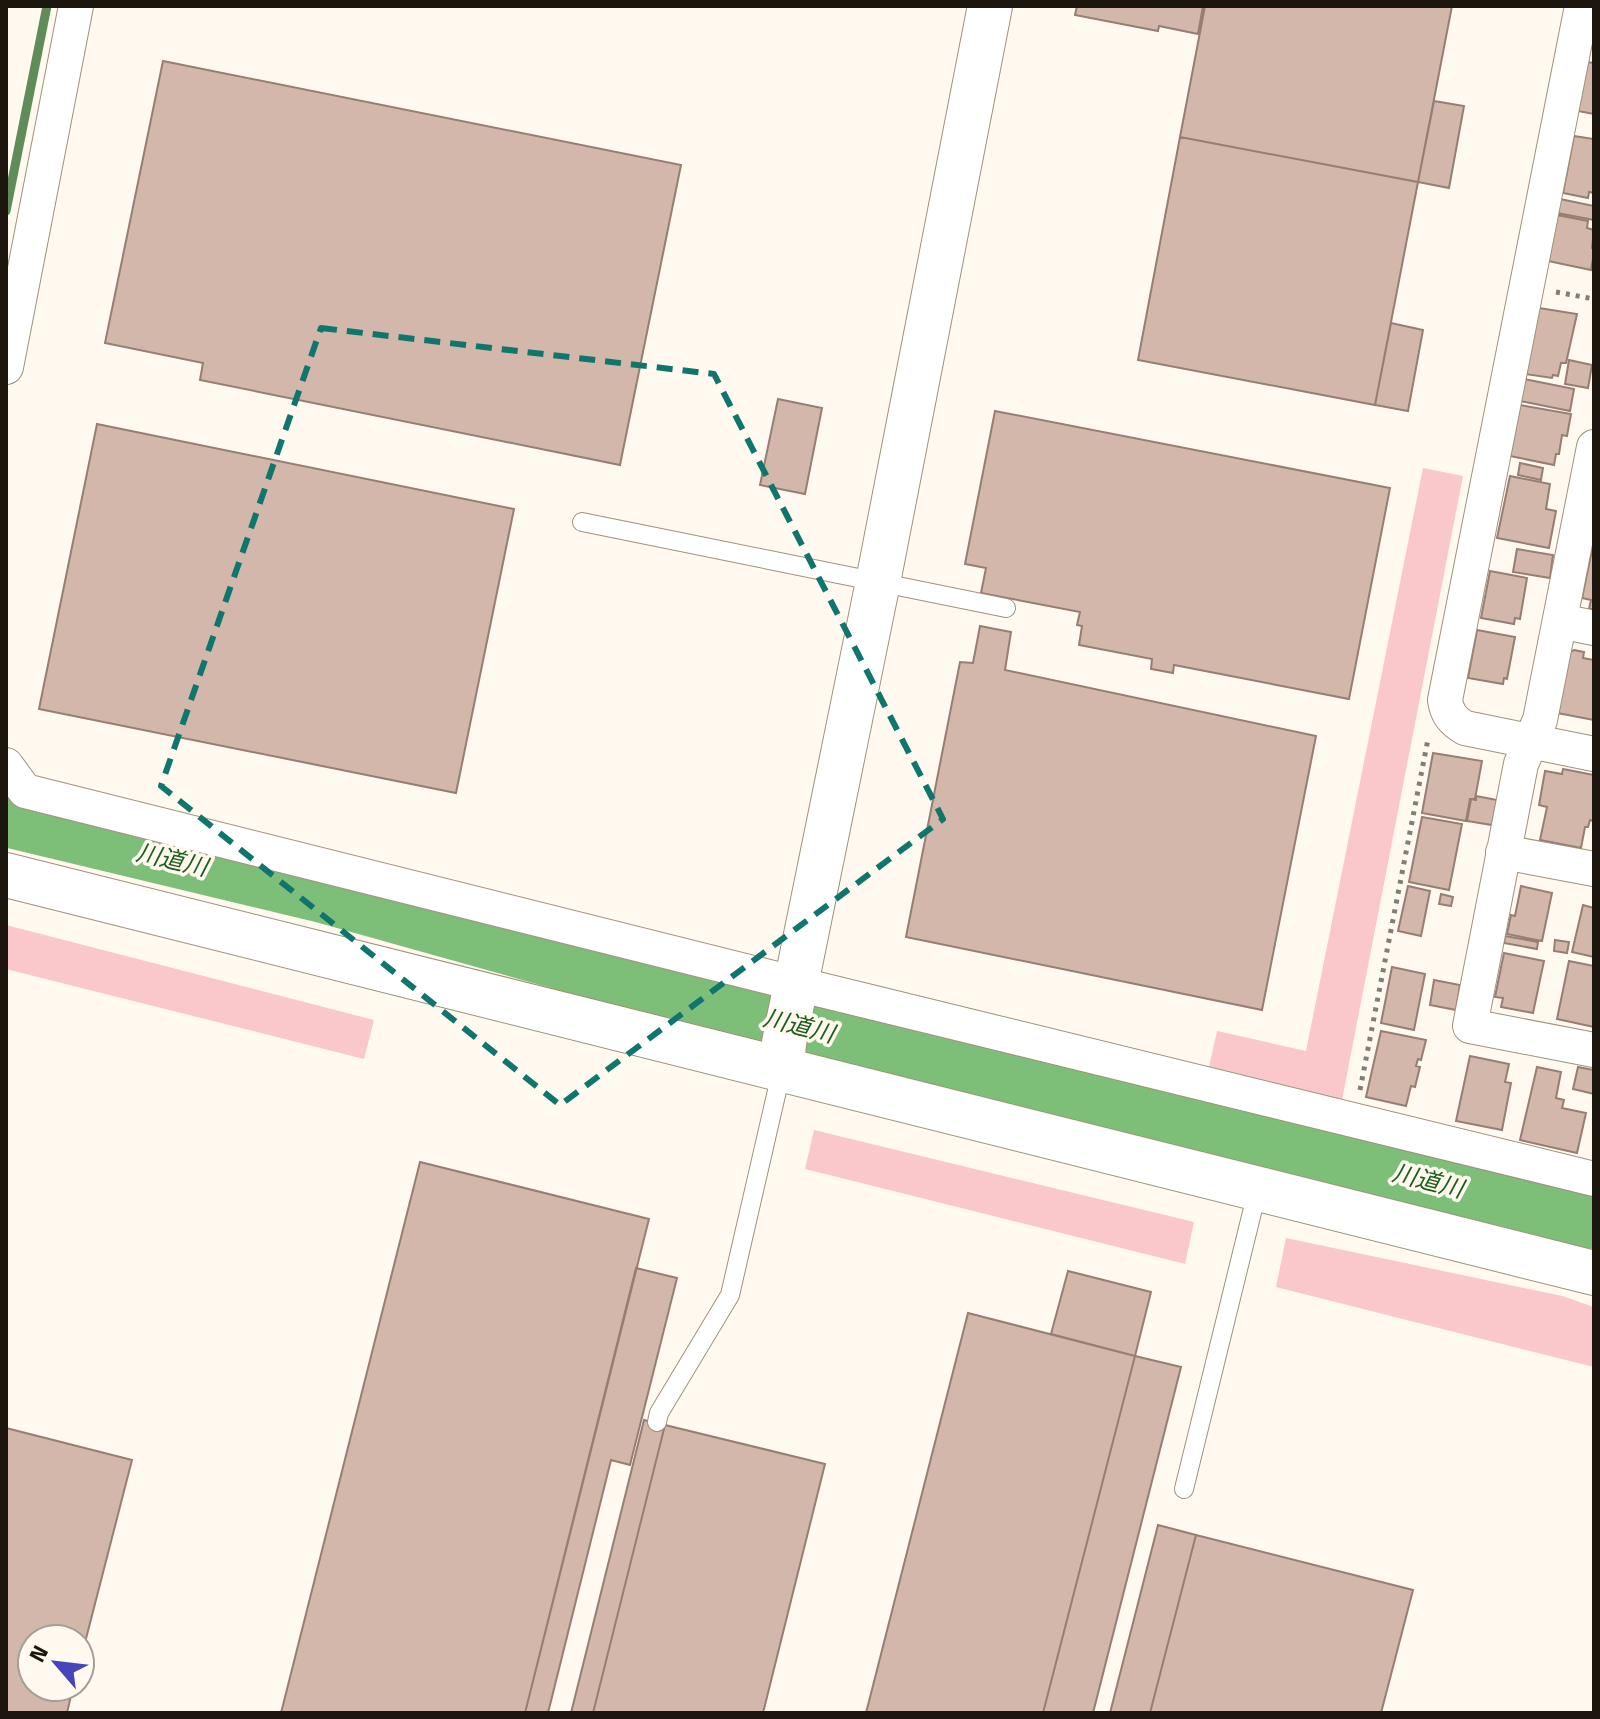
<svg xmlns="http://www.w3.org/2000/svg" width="1600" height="1719" font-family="'Titillium Web','Noto Sans JP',sans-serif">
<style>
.green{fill:#fac8cb}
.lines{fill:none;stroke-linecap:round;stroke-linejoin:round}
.stream{stroke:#608c59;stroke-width:9}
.river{stroke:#7dbf79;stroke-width:56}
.building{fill:#d2b7aa;stroke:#977d72;stroke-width:2}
.service-casing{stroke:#a0917b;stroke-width:20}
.minor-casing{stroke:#a0917b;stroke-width:36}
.tertiary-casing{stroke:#a0917b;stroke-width:46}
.path{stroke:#837d74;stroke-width:5;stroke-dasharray:4 6;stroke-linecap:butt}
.service{stroke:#fff;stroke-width:18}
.minor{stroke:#fff;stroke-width:34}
.tertiary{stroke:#fff;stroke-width:44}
.marked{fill:none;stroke:#0f766e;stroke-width:6;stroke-dasharray:16 10;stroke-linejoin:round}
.labels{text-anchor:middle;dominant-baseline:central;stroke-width:7;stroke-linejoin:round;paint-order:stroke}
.water-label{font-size:24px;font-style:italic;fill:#1e5f1c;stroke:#fff9ef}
</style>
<rect width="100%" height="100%" fill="#fff9ef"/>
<path class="green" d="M 1423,468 L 1463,476 L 1342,1100 L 1209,1067 L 1217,1031 L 1306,1051 Z
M 6,925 L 374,1020 L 364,1059 L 6,969 Z
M 814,1130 L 1194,1222 L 1185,1264 L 805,1169 Z
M 1286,1238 L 1562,1296 L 1594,1307 L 1594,1367 L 1276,1287 Z"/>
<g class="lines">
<path class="stream" d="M 6,211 L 47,6
M 6,809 L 14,822"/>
<path class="river" d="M 6,819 L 323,895 L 697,1000 L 1594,1221"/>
</g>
<path class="building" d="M 1077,6 L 1203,6 L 1198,34 L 1159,26 L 1158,31 L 1075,15 Z
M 1205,6 L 1452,6 L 1418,182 L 1180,137 Z
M 163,61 L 681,165 L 620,465 L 200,380 L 203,363 L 105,343 Z
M 1587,62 L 1594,63 L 1594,114 L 1578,111 Z
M 1434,101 L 1464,106 L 1449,188 L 1418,182 Z
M 1574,136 L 1594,139 L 1594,193 L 1589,192 L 1588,198 L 1563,193 Z
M 1180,137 L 1418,182 L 1375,405 L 1138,360 Z
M 1560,199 L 1594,206 L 1594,220 L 1557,213 Z
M 1557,215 L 1588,221 L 1587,228 L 1594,230 L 1592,248 L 1594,249 L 1594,253 L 1591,270 L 1548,261 Z
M 1539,308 L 1577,314 L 1566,363 L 1561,363 L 1558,376 L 1553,375 L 1552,378 L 1525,374 Z
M 1391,323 L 1423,330 L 1408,411 L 1375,405 Z
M 1569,360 L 1592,365 L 1588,388 L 1565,384 Z
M 1524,379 L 1574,389 L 1570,411 L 1520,401 Z
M 778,399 L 822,408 L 805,494 L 760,485 Z
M 1520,405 L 1571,414 L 1567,436 L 1562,435 L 1559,454 L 1556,454 L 1554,465 L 1510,456 Z
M 995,411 L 1390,488 L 1349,699 L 1174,665 L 1173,673 L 1151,669 L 1152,659 L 1079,645 L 1082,626 L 1077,625 L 1080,612 L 981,593 L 986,568 L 965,564 Z
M 97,424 L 514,509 L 456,793 L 39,709 Z
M 1520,463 L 1543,468 L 1541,480 L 1518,475 Z
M 1510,476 L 1550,484 L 1546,509 L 1556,511 L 1549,548 L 1497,538 Z
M 1593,545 L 1594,546 L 1594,609 L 1589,609 L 1591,600 L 1582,598 Z
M 1517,549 L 1553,555 L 1550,578 L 1513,572 Z
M 1490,571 L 1527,578 L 1520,619 L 1515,618 L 1514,624 L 1481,618 Z
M 980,626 L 1011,632 L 1005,670 L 1316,736 L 1262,1010 L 906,937 L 960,662 L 973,663 Z
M 1477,630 L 1515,637 L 1507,679 L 1504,678 L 1503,684 L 1468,678 Z
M 1574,650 L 1584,652 L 1583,658 L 1594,660 L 1594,720 L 1557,713 L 1567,654 Z
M 1433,753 L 1482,761 L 1475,799 L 1470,799 L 1466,821 L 1422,813 Z
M 1563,769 L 1594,775 L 1594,814 L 1593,821 L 1590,820 L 1588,827 L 1585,827 L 1581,848 L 1540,840 L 1547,807 L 1539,805 L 1545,771 L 1562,774 Z
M 1476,796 L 1497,800 L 1492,825 L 1467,821 L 1471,799 L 1476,800 Z
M 1422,817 L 1462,824 L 1449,890 L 1409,882 Z
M 1408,886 L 1430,891 L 1421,936 L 1398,931 Z
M 1521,886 L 1552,893 L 1542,941 L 1507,934 L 1511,915 L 1515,916 Z
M 1441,894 L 1453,897 L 1451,906 L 1439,904 Z
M 1583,905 L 1594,908 L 1594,957 L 1572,952 Z
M 1505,936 L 1538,942 L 1537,949 L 1504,943 Z
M 1555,940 L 1569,942 L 1567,953 L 1554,951 Z
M 1504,953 L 1544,961 L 1533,1013 L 1501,1007 L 1503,998 L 1495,997 Z
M 1569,961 L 1594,966 L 1594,1027 L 1557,1019 Z
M 1392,967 L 1425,974 L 1414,1030 L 1381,1023 Z
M 1434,980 L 1460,985 L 1456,1010 L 1430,1005 Z
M 1381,1031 L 1426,1040 L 1421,1060 L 1418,1059 L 1416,1066 L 1420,1067 L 1415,1087 L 1411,1086 L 1406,1106 L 1366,1097 Z
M 1470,1056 L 1509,1064 L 1505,1082 L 1511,1083 L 1502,1130 L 1456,1121 Z
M 1537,1067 L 1561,1072 L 1556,1098 L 1564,1100 L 1562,1108 L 1586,1113 L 1577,1153 L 1520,1140 Z
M 1578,1067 L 1594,1070 L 1594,1094 L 1573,1089 Z
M 420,1162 L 649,1219 L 525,1713 L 281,1713 Z
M 636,1268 L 677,1278 L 630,1465 L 611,1460 L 548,1713 L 525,1713 Z
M 1068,1271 L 1151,1292 L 1135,1356 L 1051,1334 Z
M 968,1313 L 1135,1356 L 1043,1713 L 866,1713 Z
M 1135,1356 L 1181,1367 L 1093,1713 L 1043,1713 Z
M 644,1420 L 665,1425 L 593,1713 L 571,1713 Z
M 665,1425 L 825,1464 L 763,1713 L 593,1713 Z
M 6,1428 L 132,1460 L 80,1662 L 80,1639 L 32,1639 L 32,1687 L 73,1687 L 67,1713 L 6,1713 Z
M 1158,1525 L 1196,1535 L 1150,1713 L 1110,1713 Z
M 1196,1535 L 1413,1590 L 1381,1713 L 1150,1713 Z"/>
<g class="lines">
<g class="service-casing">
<path id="service" d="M 582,522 L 1006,608
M 657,1422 L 659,1413 L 730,1295 L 782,1069
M 1184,1489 L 1258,1188"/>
</g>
<g class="minor-casing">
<path id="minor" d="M 1582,6 L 1445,700 C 1447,714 1453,721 1465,728 L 1594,754
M 6,367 L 76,6
M 1594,447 L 1540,720 L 1521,764 L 1470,1026 L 1594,1050
M 1560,621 L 1594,628
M 6,765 L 25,791 L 797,984 L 1594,1179
M 1503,852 L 1594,869"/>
</g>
<g class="tertiary-casing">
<path id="tertiary" d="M 6,875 L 1594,1273
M 782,1069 L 784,1043 L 878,582 L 990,6"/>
</g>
<path class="path" d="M 1556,292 L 1594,299
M 1360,1090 L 1428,739"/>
<use href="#service" class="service"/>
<use href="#minor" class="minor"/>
<use href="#tertiary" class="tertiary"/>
</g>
<path class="marked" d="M 321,328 L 714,374 L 943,819 L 560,1105 L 161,786 Z"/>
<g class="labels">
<g class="water-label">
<text transform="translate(172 859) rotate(13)">川道川</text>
<text transform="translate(799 1025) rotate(14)">川道川</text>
<text transform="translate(1428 1180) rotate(14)">川道川</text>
</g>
</g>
<rect width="1600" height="1719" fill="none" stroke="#1c160e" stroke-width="16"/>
<g transform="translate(56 1663) rotate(298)"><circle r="38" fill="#fff9ef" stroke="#a49e95" stroke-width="2"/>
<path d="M0-6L14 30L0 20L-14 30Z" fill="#4645bb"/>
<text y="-12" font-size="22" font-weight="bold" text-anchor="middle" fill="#1c160e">N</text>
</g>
</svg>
